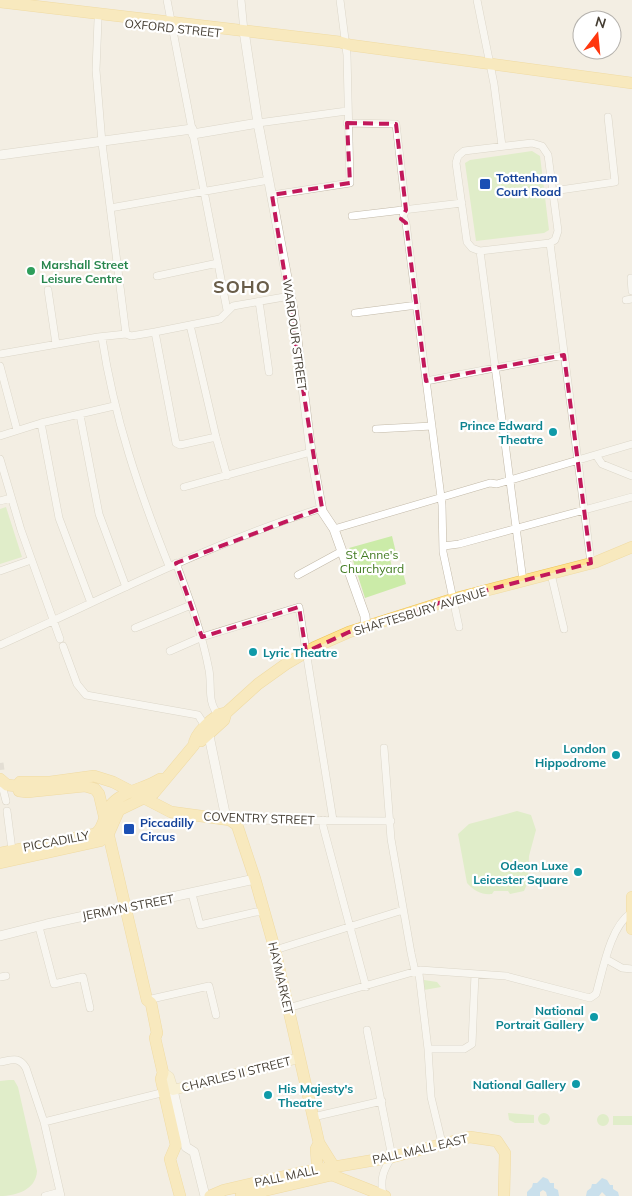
<svg xmlns="http://www.w3.org/2000/svg" width="632" height="1196" font-family="Mulish,sans-serif">
<style>
.green{fill:#cbeba8}
.water{fill:#99cef6}
.lines{fill:none;stroke-linecap:round;stroke-linejoin:round}
.minor-tunnel{stroke:#d0cbc0;stroke-width:7;stroke-dasharray:7 3.5;stroke-linecap:butt}
.minor-casing{stroke:#c2b9a8;stroke-width:8}
.tertiary-casing{stroke:#c2b9a8;stroke-width:10}
.secondary-casing{stroke:#d7c58e;stroke-width:11}
.primary-casing{stroke:#edc357;stroke-width:12}
.minor{stroke:#fff;stroke-width:7}
.tertiary{stroke:#fff;stroke-width:9}
.secondary{stroke:#fff1c1;stroke-width:10}
.primary{stroke:#ffe290;stroke-width:11}
.marked{fill:none;stroke:#c2185b;stroke-width:4;stroke-dasharray:10 6;stroke-linejoin:round}
.transit-dot{fill:#1a4fb4;stroke:#fff;stroke-width:2}
.leisure-dot{fill:#2e9e5b;stroke:#fff;stroke-width:2}
.culture-dot{fill:#0f9aa8;stroke:#fff;stroke-width:2}
.labels{text-anchor:middle;dominant-baseline:central;stroke-width:4.5;stroke-linejoin:round;paint-order:stroke}
.street-label{font-size:12px;fill:#453e33;stroke:#fff}
.transit-label{font-size:12px;font-weight:bold;fill:#164399;stroke:#fff;text-anchor:start}
.leisure-label{font-size:12px;font-weight:bold;fill:#27864d;stroke:#fff;text-anchor:start}
.culture-label{font-size:12px;font-weight:bold;fill:#0d838f;stroke:#fff;text-anchor:end}
.park-label{font-size:12px;fill:#427b22;stroke:#fff}
.district-label{font-size:18px;font-weight:bold;letter-spacing:1px;fill:#695d49;stroke:#fff}
</style>
<rect width="100%" height="100%" fill="#f3eee3"/>
<path class="green" d="M 532,151 L 540,156 L 549,230 L 544,233 L 476,241 L 465,163 L 470,160 Z
M 6,507 L 22,557 L 0,564 L 0,509 Z
M 392,536 L 397,557 L 390,559 L 392,567 L 401,565 L 406,584 L 365,598 L 349,548 Z
M 517,811 L 531,815 L 536,830 L 529,856 L 528,882 L 524,891 L 510,894 L 508,891 L 494,891 L 492,894 C 482,895 474,891 467,883 L 458,834 L 469,824 Z
M 424,980 L 437,982 L 441,987 L 424,990 Z
M 9,1080 L 14,1080 L 18,1087 L 37,1171 C 36,1190 16,1196 0,1196 L 0,1081 Z
M 508,1113 L 534,1115 L 534,1123 L 515,1123 L 509,1120 Z
M538 1119a6 6 0 1 1 12 0a6 6 0 1 1-12 0Z
M597 1120a6 6 0 1 1 12 0a6 6 0 1 1-12 0Z
M 613,1116 L 632,1116 L 632,1125 L 613,1125 Z"/>
<path class="water" d="M 543,1177 L 548,1179 L 550,1183 L 554,1183 L 554,1188 L 558,1190 L 559,1196 L 547,1196 L 546,1192 L 543,1190 L 540,1192 L 540,1196 L 527,1196 L 527,1192 L 532,1187 L 533,1183 L 537,1183 Z
M 602,1178 L 607,1180 L 610,1185 L 613,1185 L 613,1189 L 618,1192 L 619,1196 L 606,1196 L 602,1192 L 599,1196 L 586,1196 L 587,1191 L 591,1188 L 592,1184 L 596,1184 Z"/>
<g class="lines">
<path class="minor-tunnel" d="M 0,763 L 1,770"/>
<g class="minor-casing">
<path id="minor" d="M 167,0 L 227,310
M 241,0 L 244,31
M 477,0 L 494,84 L 502,146
M 98,20 L 96,70 L 102,143 L 126,334
M 258,123 L 347,111
M 347,123 L 396,124 L 406,210 L 403,216 L 406,223 L 442,505 L 443,552 L 459,627
M 532,143 L 542,146 L 548,155 L 558,231 L 555,240 L 550,243 L 480,251 L 472,248 L 467,242 L 456,163 L 458,156 L 464,151 Z
M 553,191 L 615,182 L 608,117
M 272,195 L 350,183 L 347,55 L 340,0
M 110,208 L 269,180
M 352,216 L 462,203
M 550,243 L 591,563
M 480,251 L 523,581
M 157,276 L 218,263
M 631,278 L 632,291
M 48,290 L 56,344
M 626,300 L 632,299
M 259,301 L 269,372
M 355,313 L 417,305
M 190,325 L 216,437 L 227,476
M 155,332 L 176,443 L 180,445 L 216,437
M 102,338 C 114,417 139,491 169,566
M 0,354 L 98,337 L 126,334 L 131,336 L 155,332 L 220,319 L 233,306 L 290,296
M 0,366 L 17,430
M 426,381 L 564,355
M 80,415 L 99,514 L 126,587
M 41,423 L 59,518 L 91,603
M 376,429 L 432,426
M 0,436 L 41,423 L 114,406
M 596,455 L 602,464 L 632,476
M 0,459 L 21,530 L 60,639
M 184,487 L 311,452
M 0,501 L 11,498
M 334,529 L 490,483 L 497,484 L 632,444
M 444,546 L 459,544 L 632,497
M 176,563 C 189,598 202,633 209,670 C 212,686 207,702 218,714
M 0,571 L 31,560
M 551,574 L 564,629
M 298,575 L 342,551
M 135,628 L 191,605
M 0,645 C 107,597 210,543 322,508
M 63,646 L 77,684 L 86,695 L 198,715 L 207,729
M 170,651 L 202,637 L 299,607 L 333,820
M 384,748 L 391,839 L 411,953 L 415,971 L 419,974 L 428,1049 L 431,1097 L 442,1143
M 3,789 L 6,801
M 7,811 L 12,850
M 230,820 L 391,821
M 323,820 L 323,826 L 366,987
M 192,894 L 200,925 L 256,912 L 265,912
M 39,927 L 54,984 L 83,977 L 90,1008
M 275,950 L 403,910
M 606,959 L 622,968 L 632,969
M 0,977 L 6,976
M 147,1000 L 209,986 L 216,1015
M 288,1008 L 420,970 L 506,976 L 590,998 L 596,994 C 603,970 610,927 631,913
M 367,1030 L 392,1157 C 383,1170 380,1179 383,1195
M 428,1049 L 464,1049 L 472,1044 L 475,974
M 0,1062 C 12,1060 19,1056 26,1068 L 44,1122 L 61,1196
M 313,1117 L 382,1101
M 44,1122 L 165,1092
M 45,1196 L 60,1192"/>
</g>
<g class="tertiary-casing">
<path id="tertiary" d="M 244,31 L 258,123 L 294,315 L 311,452 L 322,511 L 334,529 L 365,616 L 366,627
M 193,134 L 258,123
M 0,155 L 192,129
M 208,731 L 225,813 L 230,820
M 0,936 L 47,924 L 255,879
M 173,1090 L 186,1147 L 194,1152 L 205,1196"/>
</g>
<g class="secondary-casing">
<path id="secondary" d="M 163,1073 L 169,1077 L 173,1090 L 299,1058"/>
</g>
<g class="primary-casing">
<path id="primary" d="M 0,2 L 340,42 L 350,45 L 632,83
M 218,714 L 223,715 L 226,713 L 258,684 L 286,664 L 315,647 L 349,632 L 453,599 L 596,562 L 632,547
M 201,741 L 224,720 L 226,713
M 0,779 L 7,785 L 17,786 L 20,782 L 50,782 L 94,776 L 113,782 L 171,812 L 230,820 L 237,825 L 255,879 L 275,950 L 319,1143 L 334,1167
M 17,786 L 19,791 L 27,792 L 85,786 L 95,789 L 99,794 L 147,1000 L 151,1003 L 157,1033 L 155,1038 L 163,1073 L 161,1079 L 176,1145 L 170,1159 L 180,1196
M 0,853 L 95,834 C 105,828 103,815 110,806 C 121,791 145,789 160,779
M 0,863 L 100,841 L 108,835 L 119,810 L 154,793 L 194,745 C 194,734 214,715 225,713
M 632,897 L 632,929
M 318,1176 L 316,1149 L 319,1143
M 210,1196 L 224,1190 L 299,1173 L 392,1157 L 470,1137 L 497,1141 L 505,1153 L 504,1196
M 241,1196 L 332,1175 L 385,1196"/>
</g>
<use href="#minor" class="minor"/>
<use href="#tertiary" class="tertiary"/>
<use href="#secondary" class="secondary"/>
<use href="#primary" class="primary"/>
</g>
<path d="M0 0H632V1196H0ZM 347,123 L 396,124 L 406,210 L 401,219 L 406,223 L 426,381 L 564,355 L 591,563 L 445,601 L 349,632 L 306,652 L 299,607 L 202,637 L 176,563 L 322,508 L 272,195 L 350,183 Z" fill="#f3eee3" fill-opacity=".55" fill-rule="evenodd"/>
<path class="marked" d="M 347,123 L 396,124 L 406,210 L 401,219 L 406,223 L 426,381 L 564,355 L 591,563 L 445,601 L 349,632 L 306,652 L 299,607 L 202,637 L 176,563 L 322,508 L 272,195 L 350,183 Z"/>
<g class="transit-dot">
<rect x="479" y="178" width="12" height="12" rx="2.5"/>
<rect x="123" y="823" width="12" height="12" rx="2.5"/>
</g>
<circle class="leisure-dot" cx="31" cy="271" r="5"/>
<g class="culture-dot">
<circle cx="553" cy="432" r="5"/>
<circle cx="253" cy="652" r="5"/>
<circle cx="616" cy="755" r="5"/>
<circle cx="578" cy="872" r="5"/>
<circle cx="594" cy="1017" r="5"/>
<circle cx="576" cy="1084" r="5"/>
<circle cx="268" cy="1095" r="5"/>
</g>
<g class="labels">
<g class="street-label">
<text transform="translate(173 28) rotate(6)">OXFORD STREET</text>
<text transform="translate(295 335) rotate(82)">WARDOUR STREET</text>
<text transform="translate(420 611) rotate(-17)">SHAFTESBURY AVENUE</text>
<text transform="translate(259 818) rotate(2)">COVENTRY STREET</text>
<text transform="translate(56 841) rotate(-11)">PICCADILLY</text>
<text transform="translate(128 907) rotate(-11)">JERMYN STREET</text>
<text transform="translate(281 978) rotate(77)">HAYMARKET</text>
<text transform="translate(236 1074) rotate(-14)">CHARLES II STREET</text>
<text transform="translate(420 1149) rotate(-13)">PALL MALL EAST</text>
<text transform="translate(286 1176) rotate(-12)">PALL MALL</text>
</g>
<g class="transit-label">
<text x="496" y="177">Tottenham<tspan x="496" dy="14">Court Road</tspan></text>
<text x="140" y="822">Piccadilly<tspan x="140" dy="14">Circus</tspan></text>
</g>
<g class="leisure-label">
<text x="41" y="264">Marshall Street<tspan x="41" dy="14">Leisure Centre</tspan></text>
</g>
<g class="culture-label">
<text x="543" y="425">Prince Edward<tspan x="543" dy="14">Theatre</tspan></text>
<text x="263" y="652" text-anchor="start">Lyric Theatre</text>
<text x="606" y="748">London<tspan x="606" dy="14">Hippodrome</tspan></text>
<text x="568" y="865">Odeon Luxe<tspan x="568" dy="14">Leicester Square</tspan></text>
<text x="584" y="1010">National<tspan x="584" dy="14">Portrait Gallery</tspan></text>
<text x="566" y="1084">National Gallery</text>
<text x="278" y="1088" text-anchor="start">His Majesty's<tspan x="278" dy="14">Theatre</tspan></text>
</g>
<g class="park-label">
<text x="372" y="554">St Anne's<tspan x="372" dy="14">Churchyard</tspan></text>
</g>
<g class="district-label">
<text x="242" y="286">SOHO</text>
</g>
</g>
<g transform="translate(597 35) rotate(16)"><circle r="24" fill="#ffffff" stroke="#b5b2ad"/>
<path d="M0-4L9 19L0 12L-9 19Z" fill="#ff370e"/>
<text y="-8" font-size="14" font-weight="bold" text-anchor="middle" fill="#453e33">N</text>
</g>
</svg>
